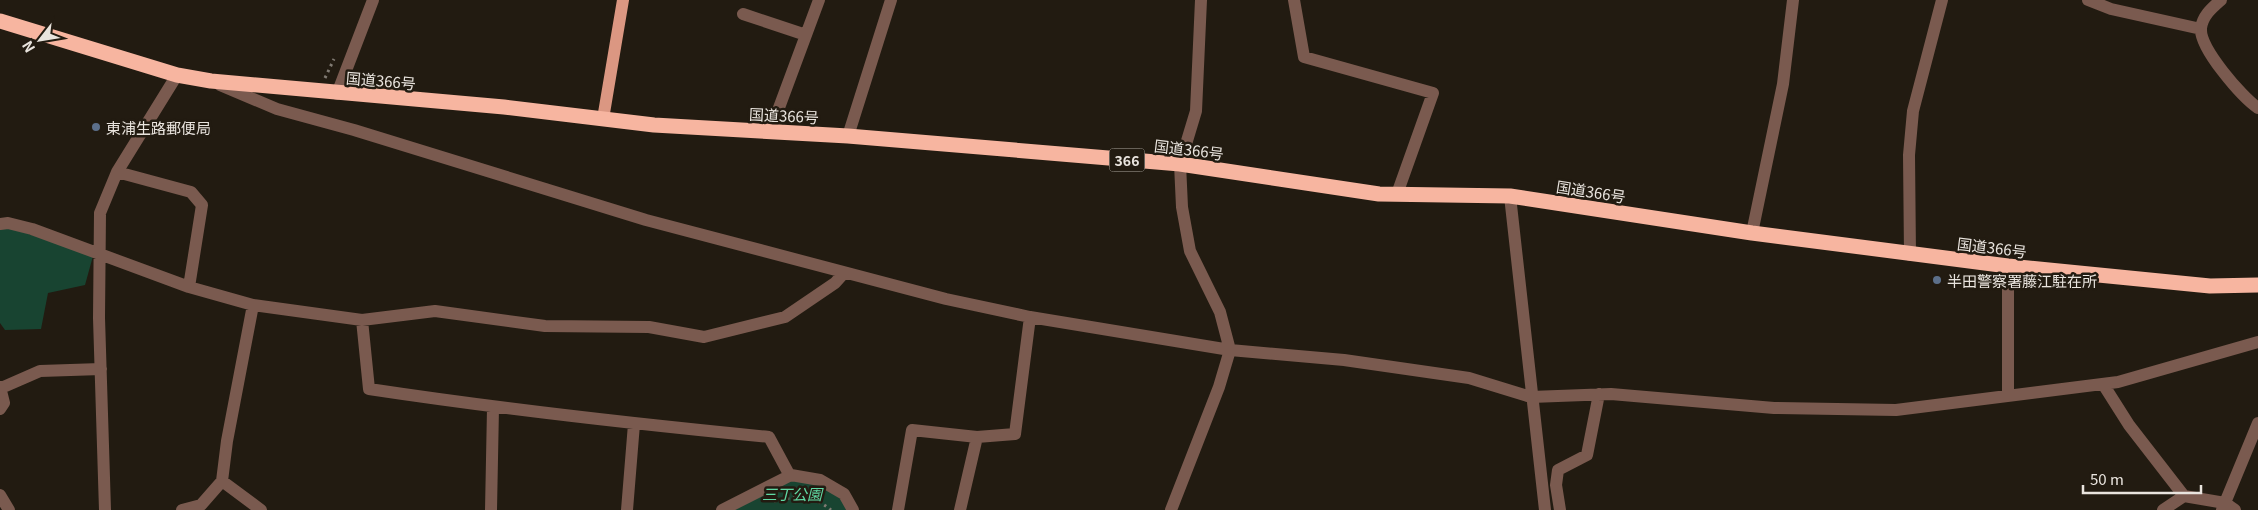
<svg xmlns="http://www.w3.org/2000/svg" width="2258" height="510" font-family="Georgia,'Noto Sans JP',serif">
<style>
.green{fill:#184431}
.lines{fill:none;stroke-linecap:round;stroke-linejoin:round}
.path{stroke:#807a72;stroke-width:3;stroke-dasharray:2.5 4;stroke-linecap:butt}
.minor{stroke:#7a5a4f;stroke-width:12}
.major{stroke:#db9782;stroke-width:12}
.highway{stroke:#f7b5a0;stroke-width:15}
.service-dot{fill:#5c6f8a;stroke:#221b11;stroke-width:2}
.labels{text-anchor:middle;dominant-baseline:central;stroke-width:5;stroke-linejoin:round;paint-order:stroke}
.shield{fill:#221b11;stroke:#ada8a0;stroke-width:1}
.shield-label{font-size:14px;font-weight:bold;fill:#e9e4de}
.street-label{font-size:15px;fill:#e9e4de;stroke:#221b11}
.poi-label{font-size:15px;fill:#e9e4de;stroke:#221b11;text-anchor:start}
.park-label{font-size:15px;font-style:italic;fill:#60d9a4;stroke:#221b11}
</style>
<rect width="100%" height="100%" fill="#221b11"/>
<path class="green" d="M 0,224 L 93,256 L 85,285 L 48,293 L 41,329 L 5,330 L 0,323 Z
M 790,476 L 819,480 L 853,510 L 722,510 Z"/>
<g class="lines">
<path class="path" d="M 325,78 L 334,59
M 774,501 C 797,496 812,494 831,510"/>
<path class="minor" d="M 1294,0 L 1304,57 L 1433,93 L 1397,194
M 2088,0 L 2111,9 L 2201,29
M 2221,0 C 2212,8 2203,15 2201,28 C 2199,48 2242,97 2258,108
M 743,14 L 806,35
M 220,85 L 277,109 L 354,130 L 646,220 L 946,299 L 1030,317 L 1230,350 L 1344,360 L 1469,378 L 1531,397 L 1611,394 L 1774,408 L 1896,410 L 2118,382 L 2258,342
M 337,94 L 373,0
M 770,132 L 819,0
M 848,136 L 891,0
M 117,172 L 191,192 L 202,205 L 189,287
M 1510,196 L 1545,510
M 0,224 L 8,223 L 32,229 L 189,287 L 253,305 L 362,320 L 435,311 L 545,326 L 649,327 L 704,337 L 785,317 L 835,283 L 844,273
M 1752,233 L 1783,84 L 1793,0
M 1910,255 L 1909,155 L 1913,111 L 1942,0
M 2008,266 L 2008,396
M 362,320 L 369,389 C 502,409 635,424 769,437 L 790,476
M 2103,384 L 2129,425 L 2184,496 L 2225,503 L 2235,510
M 0,387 L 4,403 L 0,409
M 1,388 L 40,371 L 101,369
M 222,481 L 227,441 L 253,305
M 0,495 L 9,510
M 105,510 L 99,318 L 100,213 L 117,172 L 177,75
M 182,510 L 201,505 L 222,481 L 261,510
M 491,510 L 493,408
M 627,510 L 634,424
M 722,510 L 791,475 L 820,480 L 844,494 L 853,510
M 898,510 L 912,430 L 977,437
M 960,510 L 977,437 L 1015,434 L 1030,317
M 1171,510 L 1219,387 L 1230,350 L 1220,312 L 1190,251 L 1182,207 L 1180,164 L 1196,111 L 1201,0
M 1560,510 L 1556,485 L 1558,470 L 1587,455 L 1599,394
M 2163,510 L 2184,496
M 2222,510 L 2258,423"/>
<path class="major" d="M 603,119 L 623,0"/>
<path class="highway" d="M 0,21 L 177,75 L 211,81 L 504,107 L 654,125 L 848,136 L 1180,164 L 1379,194 L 1510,196 L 1752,233 L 2008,266 L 2210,286 L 2258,285"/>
</g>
<g class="service-dot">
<circle cx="96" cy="127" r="5"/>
<circle cx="1937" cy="280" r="5"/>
</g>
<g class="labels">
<rect class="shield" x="1109.5" y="148.5" width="35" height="23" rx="4"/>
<g class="shield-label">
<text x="1127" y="160">366</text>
</g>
<g class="street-label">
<text transform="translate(381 80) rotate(5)">国道366号</text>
<text transform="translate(784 115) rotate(3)">国道366号</text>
<text transform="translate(1189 149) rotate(7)">国道366号</text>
<text transform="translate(1591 191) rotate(9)">国道366号</text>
<text transform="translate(1992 247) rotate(7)">国道366号</text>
</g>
<g class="poi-label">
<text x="106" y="127">東浦生路郵便局</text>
<text x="1947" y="280">半田警察署藤江駐在所</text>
</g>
<g class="park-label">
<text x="792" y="493">三丁公園</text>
</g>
</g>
<g transform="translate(40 40) rotate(239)" stroke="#221b11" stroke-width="4" paint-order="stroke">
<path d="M0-4L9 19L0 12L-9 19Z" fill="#e9e4de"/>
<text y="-8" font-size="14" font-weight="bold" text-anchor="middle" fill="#e9e4de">N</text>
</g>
<path d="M2083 485v8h118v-8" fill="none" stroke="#e9e4de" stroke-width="2.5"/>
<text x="2090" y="485" font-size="15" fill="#e9e4de" stroke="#221b11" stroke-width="4" paint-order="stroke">50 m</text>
</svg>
